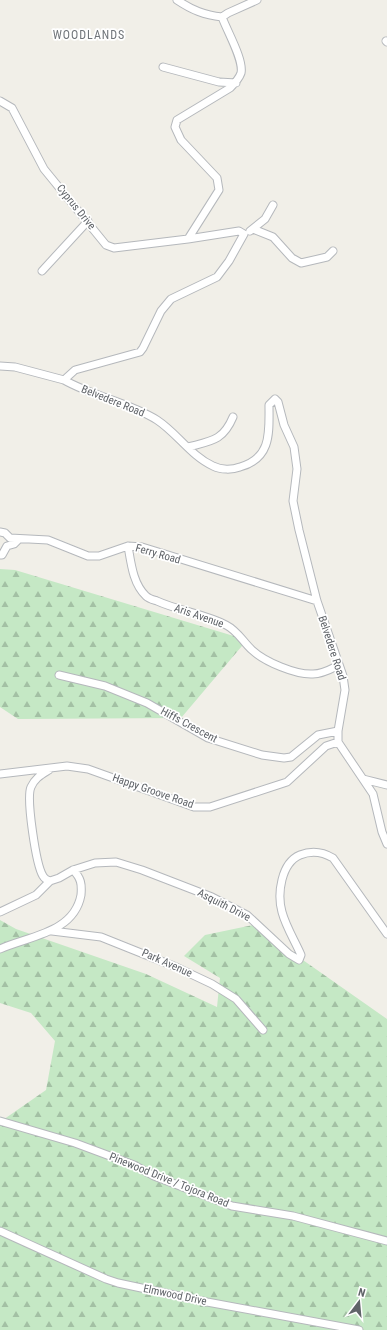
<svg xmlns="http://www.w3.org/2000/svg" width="387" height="1330" font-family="'Roboto Condensed',sans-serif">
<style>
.forest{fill:url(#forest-firs)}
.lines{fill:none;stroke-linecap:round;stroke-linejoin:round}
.minor-casing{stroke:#b5b8bc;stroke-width:9}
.minor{stroke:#fff;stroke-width:7}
.labels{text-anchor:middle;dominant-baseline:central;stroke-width:3.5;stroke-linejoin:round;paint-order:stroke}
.street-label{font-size:11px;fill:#5f6368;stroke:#fff}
.neighbourhood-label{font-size:12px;letter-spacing:1px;fill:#70757a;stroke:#fff}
</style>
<defs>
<pattern id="forest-firs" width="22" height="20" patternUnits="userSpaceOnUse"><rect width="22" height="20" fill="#c5e8c5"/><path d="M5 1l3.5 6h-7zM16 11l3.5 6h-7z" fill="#a3c0a4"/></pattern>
</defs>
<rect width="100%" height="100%" fill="#f1efe8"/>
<path class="forest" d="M 0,569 L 15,570 L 247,640 L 181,718 L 18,719 L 0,707 Z
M 0,920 L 16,929 L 146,974 L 217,1007 L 220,978 L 184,956 L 205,935 L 253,925 L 387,1019 L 387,1330 L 0,1330 L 0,1122 L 46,1090 L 55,1041 L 31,1013 L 0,1003 Z"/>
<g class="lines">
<g class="minor-casing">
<path id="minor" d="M 177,0 C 192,10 204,15 222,17
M 222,17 C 227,31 244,60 241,73 C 239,79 234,84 230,88 L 177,120 L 175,127 L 181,140 L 217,178 L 219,190 L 188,239 L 239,231 L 244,234 L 229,261 L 217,277 L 171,299 L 161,311 L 143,348 L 140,352 L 75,370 L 64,380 C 94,397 128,402 157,420 C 177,433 191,456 213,466 C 221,470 232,470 240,467 C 272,458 269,432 269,405 L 275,399 L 278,402 L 284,425 L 294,447 L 297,469 L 293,501 L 299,530 L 317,601 L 343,676 L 345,690 L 338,731 L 338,742 L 373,794 L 382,832 L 387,844
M 222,17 L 228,13 L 257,0
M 386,41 L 387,42
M 163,67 L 219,82 L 236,83
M 0,101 L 12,108 L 44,169 L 106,245 L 114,248 L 188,239
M 253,229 L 273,237 L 292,258 L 301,263 L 327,257 L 333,251
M 250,231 L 265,219 L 273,205
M 42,271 L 88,221
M 0,366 L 15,367 L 64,380
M 188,447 C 211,441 223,441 233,417
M 0,532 L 5,533 L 10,538 L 48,540 L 88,556 L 99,556 L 128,546 L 142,547 L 317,601
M 128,546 C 131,563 133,584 146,596 C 149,599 154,600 157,601 C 179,611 205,614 226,625 C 238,631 243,642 252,650 C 265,662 296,675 313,674 C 323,674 331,669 339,665
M 0,555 L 2,555 L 7,546 L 14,544 L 19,539
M 59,675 L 105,686 L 147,703 L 208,738 L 262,755 L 284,758 L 291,757 L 318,735 L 338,731
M 49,770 C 41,775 35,778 31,787 C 26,798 36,865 43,876 C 44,878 47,880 50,881
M 0,774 L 67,766 L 88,769 L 194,807 L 210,807 L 287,782 L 326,746 L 338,742
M 363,779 L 387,785
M 0,912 L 36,895 L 50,881 L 59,878 L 73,870 L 95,863 L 116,862 L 142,870 L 212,897 L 247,915 L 289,954 L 299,960 L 301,955 C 295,941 286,927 282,912 C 277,894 281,863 300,855 C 312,850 323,852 333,858 L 387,934
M 52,931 L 101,937 L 176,967 L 212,984 L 236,999 L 263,1030
M 0,949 C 29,936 74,933 81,895 C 82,884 81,878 73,870
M 0,1121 L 75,1143 L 134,1165 L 154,1176 L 232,1206 L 293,1216 L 387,1241
M 0,1231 L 106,1279 L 118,1283 L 207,1302 L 359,1330"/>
</g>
<use href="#minor" class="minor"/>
</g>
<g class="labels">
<g class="street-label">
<text transform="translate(76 207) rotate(51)">Cyprus Drive</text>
<text transform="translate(113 401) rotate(22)">Belvedere Road</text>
<text transform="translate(158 554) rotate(16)">Ferry Road</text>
<text transform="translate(199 616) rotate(19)">Aris Avenue</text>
<text transform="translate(332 648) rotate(72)">Belvedere Road</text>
<text transform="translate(189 725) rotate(28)">Hiffs Crescent</text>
<text transform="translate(153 791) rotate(19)">Happy Groove Road</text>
<text transform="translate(224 905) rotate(27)">Asquith Drive</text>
<text transform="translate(167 963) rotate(24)">Park Avenue</text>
<text transform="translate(169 1180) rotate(22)">Pinewood Drive / Tojora Road</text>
<text transform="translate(175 1295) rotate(12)">Elmwood Drive</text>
</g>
<g class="neighbourhood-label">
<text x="89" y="35">WOODLANDS</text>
</g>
</g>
<g transform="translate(359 1302) rotate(16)" stroke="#ffffff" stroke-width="3" paint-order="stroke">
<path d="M0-3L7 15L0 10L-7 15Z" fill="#5f6368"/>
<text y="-6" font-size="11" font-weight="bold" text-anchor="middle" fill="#5f6368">N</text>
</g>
</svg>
